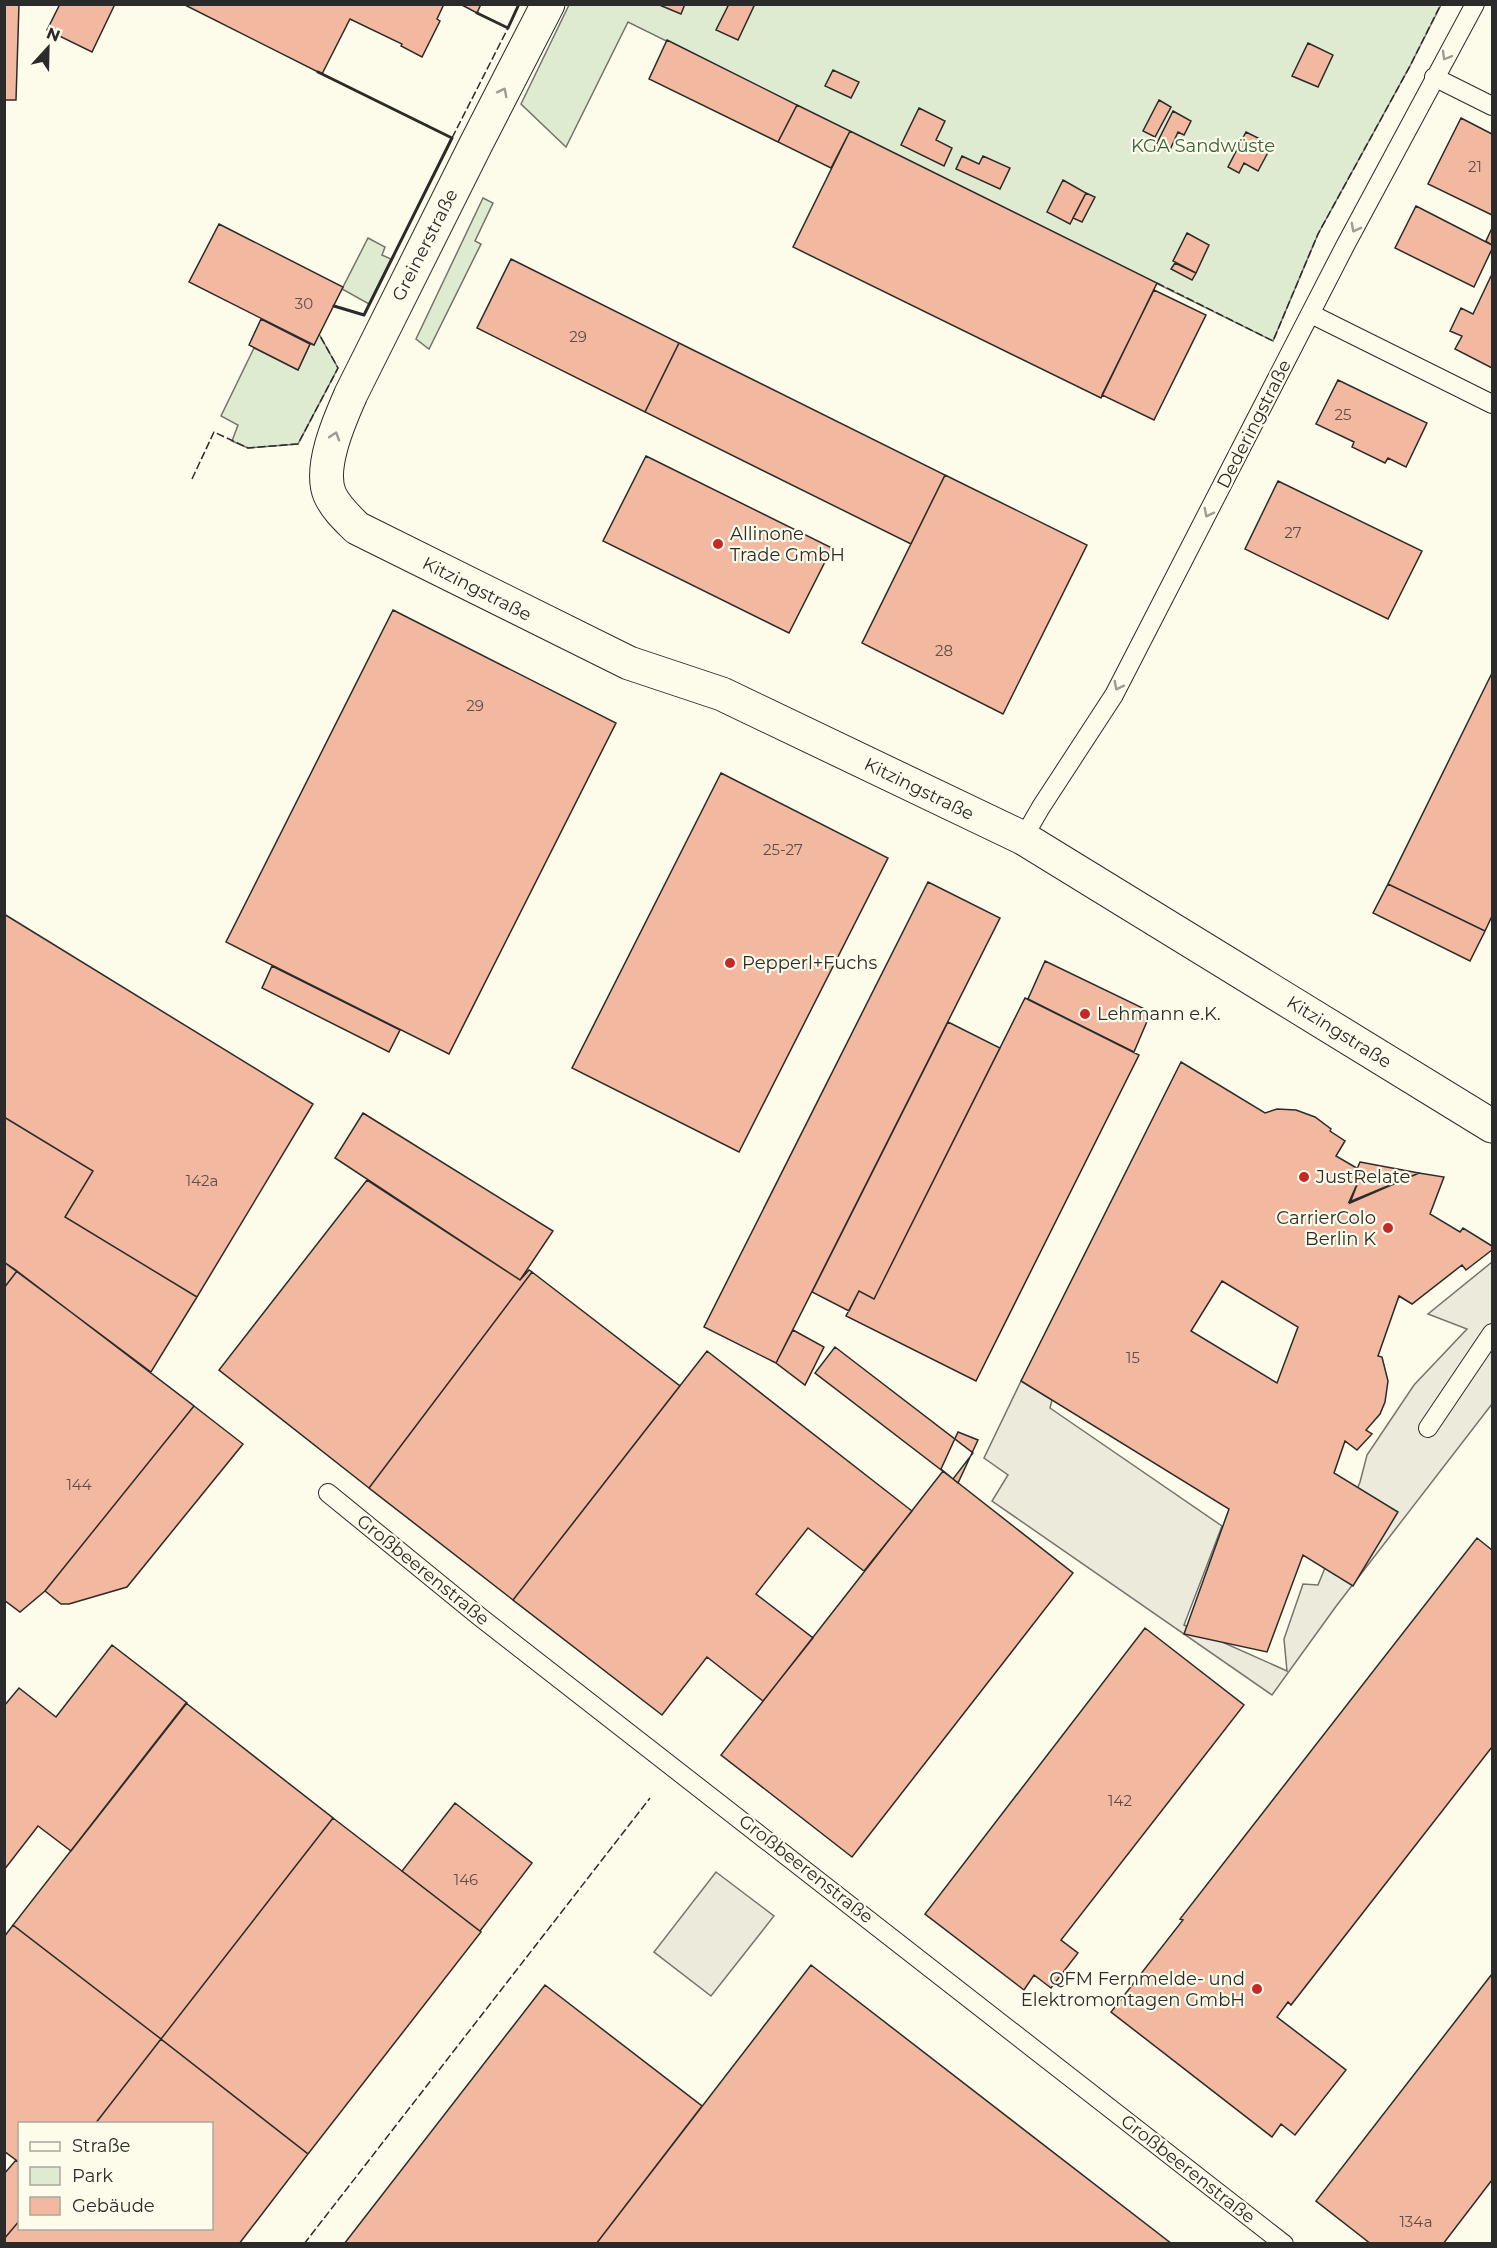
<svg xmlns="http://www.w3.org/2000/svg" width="1497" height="2248" font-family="Montserrat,sans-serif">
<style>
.green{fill:#deebd1;stroke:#74746e;stroke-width:1.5}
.parking{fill:#eceadb;stroke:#74746e;stroke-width:1.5}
.building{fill:#f2b8a0;stroke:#2b2b2b;stroke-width:1.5;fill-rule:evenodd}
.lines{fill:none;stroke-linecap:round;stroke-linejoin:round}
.service-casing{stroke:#2b2b2b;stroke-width:20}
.minor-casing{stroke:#2b2b2b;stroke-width:35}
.service{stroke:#fdfbea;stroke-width:18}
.minor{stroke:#fdfbea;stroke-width:33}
.fence{stroke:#2b2b2b;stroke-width:1.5;stroke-dasharray:8 3;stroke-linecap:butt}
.wall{stroke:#2b2b2b;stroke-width:3}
.oneway{stroke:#9e9d94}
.poi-dot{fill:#c62828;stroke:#fdfbea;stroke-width:2}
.labels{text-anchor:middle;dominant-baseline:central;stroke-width:4.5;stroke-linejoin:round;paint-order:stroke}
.number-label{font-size:15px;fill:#5d4e48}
.park-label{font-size:18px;fill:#34623c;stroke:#fdfbea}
.street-label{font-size:18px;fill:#2b2b2b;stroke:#fdfbea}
.poi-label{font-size:18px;fill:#2b2b2b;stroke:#fdfbea;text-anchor:start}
</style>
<rect width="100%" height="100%" fill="#fdfbea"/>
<path class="green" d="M 569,5 L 1441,5 L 1410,66 L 1318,234 L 1273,341 L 628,22 L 566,147 L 521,104 Z
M 483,198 L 493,203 L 475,241 L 481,244 L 429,349 L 416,339 Z
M 368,238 L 385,247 L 382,255 L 391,259 L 369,304 L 342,289 Z
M 319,334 L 338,368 L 298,444 L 248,448 L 232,441 L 238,425 L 221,416 L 254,348 L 298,370 L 310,344 L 314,345 Z"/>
<path class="parking" d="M 1492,1262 L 1492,1404 L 1337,1605 L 1272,1695 L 992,1501 L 1008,1475 L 984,1458 L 1021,1381 L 1052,1400 L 1050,1408 L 1222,1526 L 1184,1625 L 1287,1671 L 1284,1639 L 1303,1584 L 1318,1585 L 1360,1482 L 1367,1455 L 1414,1385 L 1467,1329 L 1428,1314 Z
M 716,1872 L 774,1916 L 711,1996 L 654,1952 Z"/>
<path class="building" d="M 4,4 L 19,4 L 16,100 L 4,100 Z
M 60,4 L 115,4 L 92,52 L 47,30 Z
M 183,4 L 444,4 L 437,19 L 440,21 L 422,57 L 401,46 L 402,44 L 350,19 L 322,74 Z
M 460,4 L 481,4 L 477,13 Z
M 657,4 L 685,4 L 681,14 Z
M 729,4 L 750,4 L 754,6 L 738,40 L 716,30 Z
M 667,40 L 797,105 L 778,142 L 649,79 Z
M 1308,43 L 1333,55 L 1318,87 L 1292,76 Z
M 833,70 L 859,82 L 851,98 L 825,86 Z
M 1159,100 L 1171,107 L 1155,137 L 1143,131 Z
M 797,105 L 850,131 L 831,168 L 778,142 Z
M 919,108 L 945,121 L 936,140 L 952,148 L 944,166 L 901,145 Z
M 1173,111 L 1191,121 L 1184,135 L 1178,132 L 1169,152 L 1156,145 Z
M 1461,118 L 1492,134 L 1492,215 L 1428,184 Z
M 850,131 L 1157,283 L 1101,398 L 793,247 Z
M 1246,132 L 1272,145 L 1258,171 L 1244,163 L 1239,173 L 1228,167 Z
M 962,156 L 979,164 L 983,156 L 1010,168 L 1000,189 L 956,169 Z
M 1063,180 L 1086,193 L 1070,224 L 1047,212 Z
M 1086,193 L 1095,197 L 1082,222 L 1073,218 Z
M 1416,206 L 1492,245 L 1492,249 L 1474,287 L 1395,248 Z
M 219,224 L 343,287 L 314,345 L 189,282 Z
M 1492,228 L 1492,245 L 1486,241 Z
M 1187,233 L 1209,245 L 1196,273 L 1173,261 Z
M 511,259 L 679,343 L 645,412 L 477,328 Z
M 1175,263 L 1196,273 L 1192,280 L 1171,269 Z
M 1492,274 L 1492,368 L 1455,349 L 1462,336 L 1450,331 L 1461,308 L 1473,314 Z
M 1154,290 L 1206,315 L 1154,420 L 1102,395 Z
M 261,319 L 310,344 L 298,370 L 249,345 Z
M 679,343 L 945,475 L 911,544 L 645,412 Z
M 1338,380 L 1427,423 L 1406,467 L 1388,458 L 1385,463 L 1352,447 L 1354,442 L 1316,424 Z
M 646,456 L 832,548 L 789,633 L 603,541 Z
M 945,475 L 1087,545 L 1003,714 L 862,643 Z
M 1278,481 L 1422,551 L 1388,619 L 1245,549 Z
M 393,610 L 616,723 L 449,1054 L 226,942 Z
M 1492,673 L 1492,916 L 1485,931 L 1388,884 Z
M 721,773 L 888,858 L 739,1152 L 572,1068 Z
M 928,882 L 1000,918 L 776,1363 L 704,1327 Z
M 1388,884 L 1485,931 L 1470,961 L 1373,913 Z
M 4,914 L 313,1104 L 197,1297 L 65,1217 L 93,1171 L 4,1117 Z
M 1045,961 L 1151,1012 L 1134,1052 L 1028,999 Z
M 272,966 L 400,1030 L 389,1052 L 262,988 Z
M 1025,998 L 1139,1055 L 976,1381 L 846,1316 L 859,1291 L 874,1299 Z
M 948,1022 L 1000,1048 L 874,1299 L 859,1291 L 849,1311 L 812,1292 Z
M 1181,1062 L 1265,1113 L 1277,1109 L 1296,1110 L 1315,1117 L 1331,1129 L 1330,1131 L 1345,1141 L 1336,1156 L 1360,1170 L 1358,1182 L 1349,1202 L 1419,1173 L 1444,1177 L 1430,1214 L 1460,1232 L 1463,1228 L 1492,1246 L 1492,1250 L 1466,1270 L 1462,1265 L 1412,1304 L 1399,1296 L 1378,1356 L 1382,1357 L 1388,1381 L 1385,1402 L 1380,1414 L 1366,1430 L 1372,1434 L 1357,1450 L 1345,1441 L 1334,1473 L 1398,1512 L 1353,1586 L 1303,1555 L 1267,1652 L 1184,1634 L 1229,1509 L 1021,1381 ZM 1222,1281 L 1298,1327 L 1277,1383 L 1191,1331 Z
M 363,1113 L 553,1231 L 520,1280 L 335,1158 Z
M 4,1117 L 93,1171 L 65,1217 L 197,1297 L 151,1372 L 4,1262 Z
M 1360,1162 L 1419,1173 L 1350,1203 L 1358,1182 L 1360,1170 L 1357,1169 Z
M 367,1180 L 520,1280 L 529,1270 L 532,1272 L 369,1488 L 219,1370 Z
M 4,1262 L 17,1271 L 4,1288 Z
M 17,1271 L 194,1406 L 45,1591 L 20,1612 L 4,1600 L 4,1288 Z
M 532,1272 L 680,1386 L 513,1600 L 369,1488 Z
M 793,1330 L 824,1347 L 805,1385 L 776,1363 Z
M 835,1347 L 973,1453 L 953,1479 L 815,1373 Z
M 707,1351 L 912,1511 L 864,1571 L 808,1528 L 756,1594 L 813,1638 L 763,1701 L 707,1657 L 662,1715 L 513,1600 Z
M 194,1406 L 243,1444 L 127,1587 L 69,1604 L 61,1604 L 45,1591 Z
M 958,1432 L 978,1440 L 958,1483 L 941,1469 Z
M 943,1471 L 1073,1573 L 852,1857 L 721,1755 Z
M 1477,1538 L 1492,1550 L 1492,1747 L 1291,2005 L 1288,2002 L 1277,2017 L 1346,2070 L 1295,2135 L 1281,2124 L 1272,2137 L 1111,2012 L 1183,1920 L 1180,1919 Z
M 1145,1628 L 1244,1705 L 1061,1940 L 1078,1953 L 1051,1988 L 1034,1975 L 1024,1990 L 925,1914 Z
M 112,1645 L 187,1703 L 71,1851 L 38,1826 L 4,1870 L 4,1706 L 19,1688 L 56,1717 Z
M 186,1703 L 333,1818 L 161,2039 L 13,1925 Z
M 455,1803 L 532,1863 L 480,1931 L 402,1871 Z
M 333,1818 L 481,1932 L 308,2154 L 161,2039 Z
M 13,1925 L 161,2039 L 95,2124 L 20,2124 L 20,2163 L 4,2151 L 4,1937 Z
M 811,1965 L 1172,2244 L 596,2244 Z
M 1492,1974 L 1492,2180 L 1443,2244 L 1371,2244 L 1316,2201 Z
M 545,1985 L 702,2106 L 596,2244 L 344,2244 Z
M 161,2039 L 308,2154 L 239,2244 L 4,2244 L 4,2239 L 20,2220 L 20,2228 L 212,2228 L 212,2124 L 95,2124 Z
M 16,2160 L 20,2163 L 20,2220 L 4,2239 L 4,2174 Z"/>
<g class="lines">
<g class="service-casing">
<path id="service" d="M 1434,77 L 1492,106
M 1311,314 L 1492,404
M 1023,838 L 1041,807 L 1114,695 L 1345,246 L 1475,4
M 1428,1428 L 1492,1333
M 328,1493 L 480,1617 L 1284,2244"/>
</g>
<g class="minor-casing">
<path id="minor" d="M 548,4 L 476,144 L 351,394 C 340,419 318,468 330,495 C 336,508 347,518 357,528 L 629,663 L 722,694 L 1023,838 L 1492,1126"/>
</g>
<use href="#service" class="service"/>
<use href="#minor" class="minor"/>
<path class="fence" d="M 452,138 L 508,28
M 1157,283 L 1273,341 L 1318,234 L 1410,66 L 1441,4
M 192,479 L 214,432 L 248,448 L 298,444 L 338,368 L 319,334
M 304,2244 L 650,1798"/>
<path class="wall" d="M 477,13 L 508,28 L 519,4
M 318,72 L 452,138 L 364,315 L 334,306"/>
</g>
<defs><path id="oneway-chevron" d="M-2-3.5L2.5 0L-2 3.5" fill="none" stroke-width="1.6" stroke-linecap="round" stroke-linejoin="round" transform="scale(1.5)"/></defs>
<g class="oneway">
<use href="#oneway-chevron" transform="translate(1446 56) rotate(120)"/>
<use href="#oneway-chevron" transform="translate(503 92) rotate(-63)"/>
<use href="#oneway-chevron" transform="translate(1355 228) rotate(118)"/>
<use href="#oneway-chevron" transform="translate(335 436) rotate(-72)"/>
<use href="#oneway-chevron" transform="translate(1208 513) rotate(117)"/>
<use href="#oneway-chevron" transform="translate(1118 686) rotate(117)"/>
</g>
<g class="poi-dot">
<circle cx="718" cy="544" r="6"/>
<circle cx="730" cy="963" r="6"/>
<circle cx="1085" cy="1014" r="6"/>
<circle cx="1304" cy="1177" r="6"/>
<circle cx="1388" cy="1228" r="6"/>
<circle cx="1257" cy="1989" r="6"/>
</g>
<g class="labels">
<g class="number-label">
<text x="1475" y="166">21</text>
<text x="304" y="303">30</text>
<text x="578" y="336">29</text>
<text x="1343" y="414">25</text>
<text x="1293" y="532">27</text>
<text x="944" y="650">28</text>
<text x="475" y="705">29</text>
<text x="783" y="849">25-27</text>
<text x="202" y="1180">142a</text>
<text x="1133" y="1357">15</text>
<text x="79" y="1484">144</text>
<text x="1120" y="1800">142</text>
<text x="466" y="1879">146</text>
<text x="1416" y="2221">134a</text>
</g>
<g class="park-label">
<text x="1203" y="146">KGA Sandwüste</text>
</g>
<g class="street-label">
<text transform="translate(425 245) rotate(-63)">Greinerstraße</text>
<text transform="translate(1254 424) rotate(-63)">Dederingstraße</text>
<text transform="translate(477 589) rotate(27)">Kitzingstraße</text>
<text transform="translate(919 789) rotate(26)">Kitzingstraße</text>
<text transform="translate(1339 1032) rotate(32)">Kitzingstraße</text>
<text transform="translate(423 1570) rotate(39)">Großbeerenstraße</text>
<text transform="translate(806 1869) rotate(38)">Großbeerenstraße</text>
<text transform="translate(1188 2169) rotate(38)">Großbeerenstraße</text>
</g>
<g class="poi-label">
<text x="730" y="534">Allinone<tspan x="730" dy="21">Trade GmbH</tspan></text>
<text x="742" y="963">Pepperl+Fuchs</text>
<text x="1097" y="1014">Lehmann e.K.</text>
<text x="1316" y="1177">JustRelate</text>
<text x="1376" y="1218" text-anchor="end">CarrierColo<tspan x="1376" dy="21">Berlin K</tspan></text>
<text x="1245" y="1979" text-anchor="end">QFM Fernmelde- und<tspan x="1245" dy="21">Elektromontagen GmbH</tspan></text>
</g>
</g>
<rect width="1497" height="2248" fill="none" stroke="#2b2b2b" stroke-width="12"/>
<rect x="18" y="2122" width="195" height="108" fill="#fdfbea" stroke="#a9a89e" stroke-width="1.5"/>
<rect x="30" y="2142" width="30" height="9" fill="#fdfbea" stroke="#a9a89e" stroke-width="1.5"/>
<text x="72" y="2152" font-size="18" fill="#2b2b2b">Straße</text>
<rect x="30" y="2167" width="30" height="18" fill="#deebd1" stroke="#a9a89e" stroke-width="1.5"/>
<text x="72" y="2182" font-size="18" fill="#2b2b2b">Park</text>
<rect x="30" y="2197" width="30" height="18" fill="#f2b8a0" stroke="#a9a89e" stroke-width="1.5"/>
<text x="72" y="2212" font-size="18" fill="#2b2b2b">Gebäude</text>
<g transform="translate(48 48) rotate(22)" stroke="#fdfbea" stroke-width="4.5" paint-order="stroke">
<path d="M0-4.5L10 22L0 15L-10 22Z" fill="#2b2b2b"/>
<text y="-9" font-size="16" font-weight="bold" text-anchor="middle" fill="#2b2b2b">N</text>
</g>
</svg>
